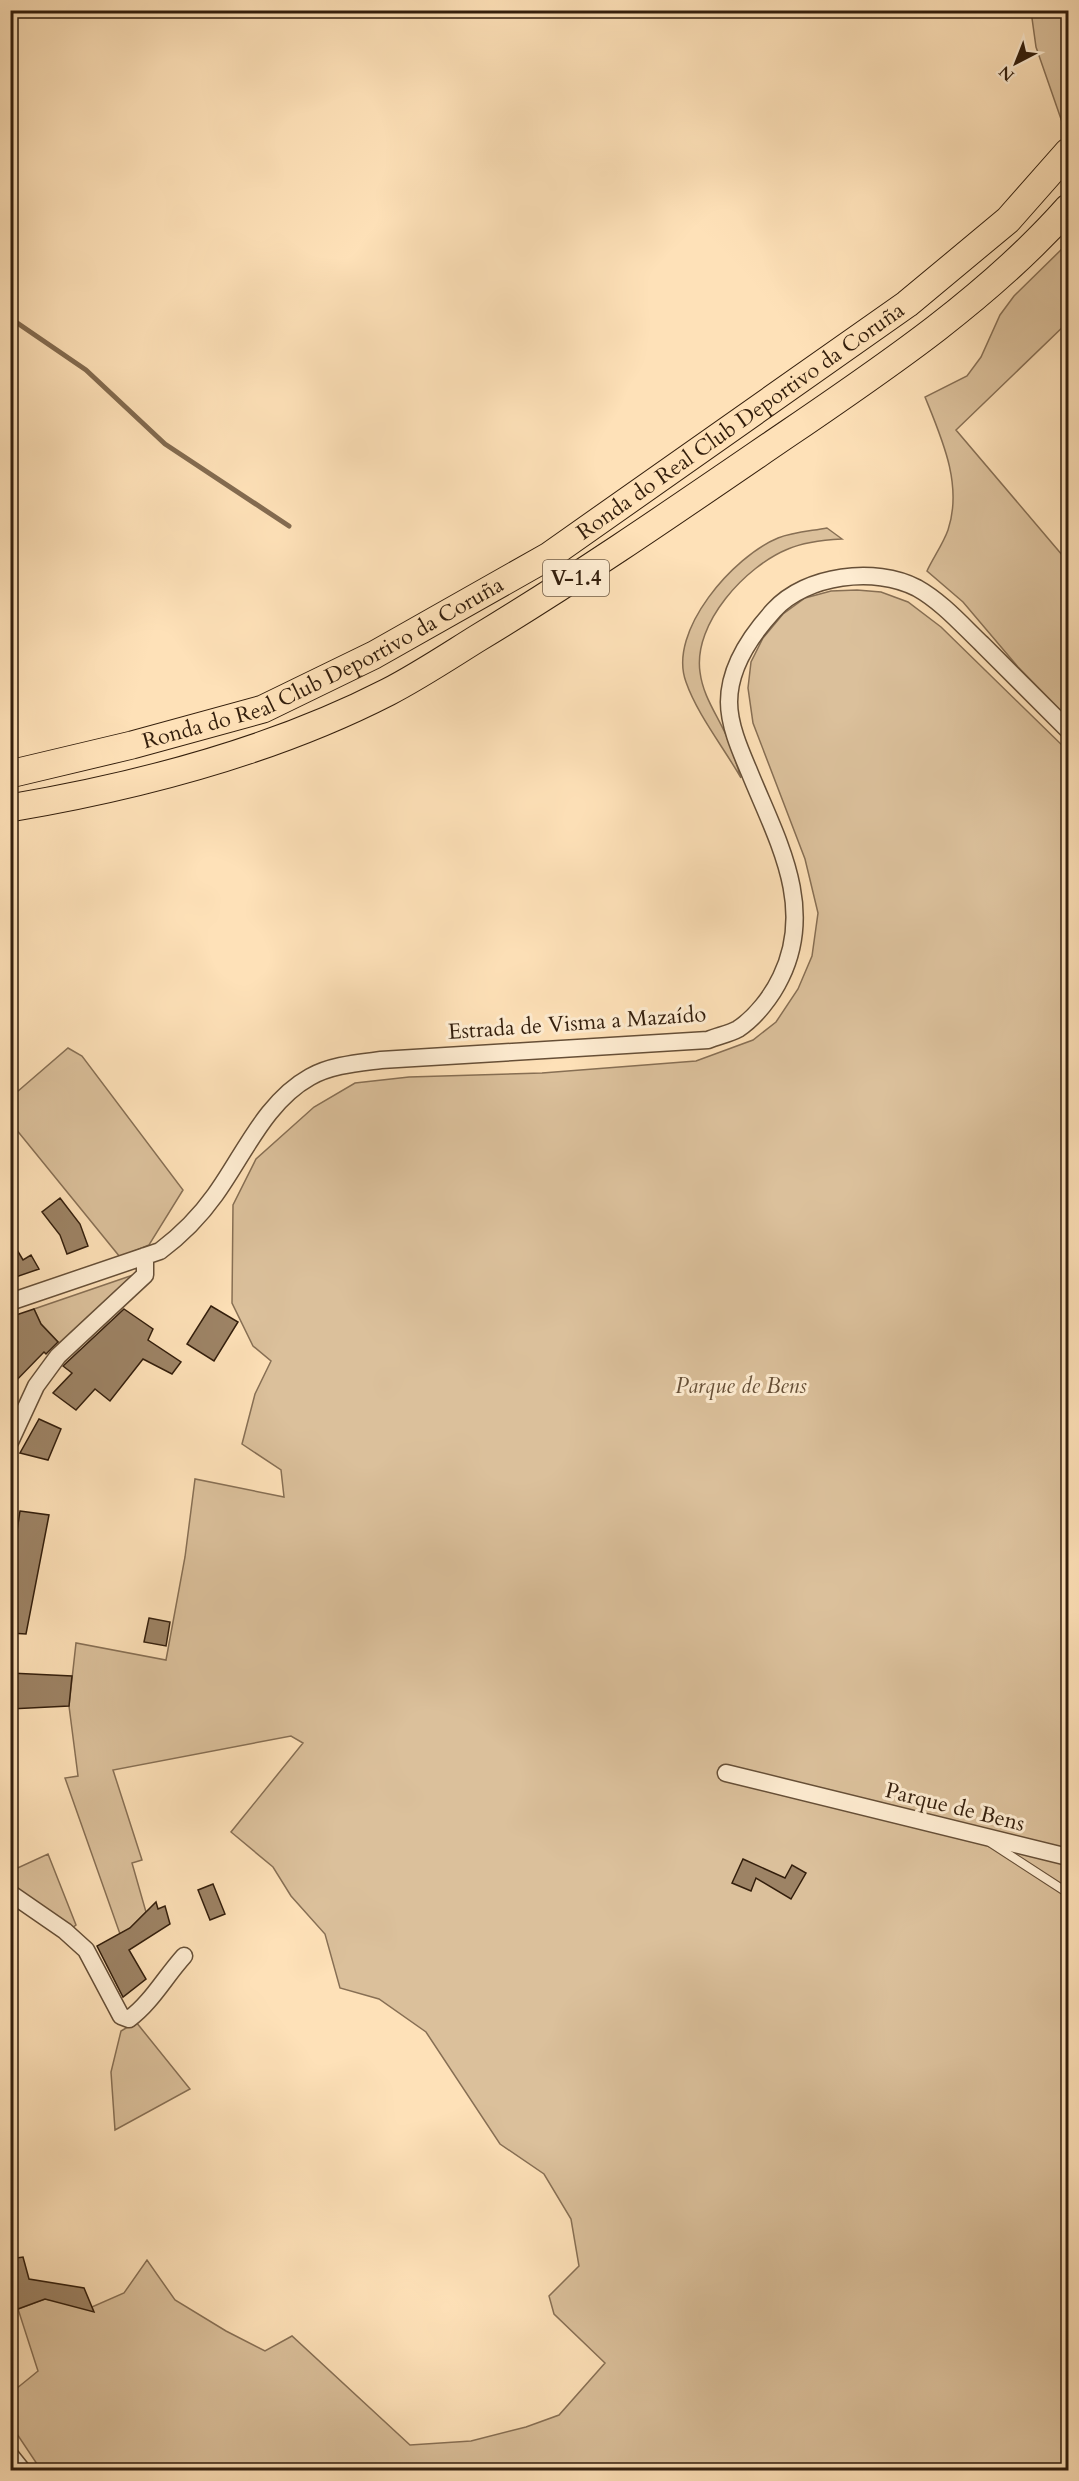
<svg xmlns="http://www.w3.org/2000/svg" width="1079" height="2481" font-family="Cardo,serif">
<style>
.green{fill:#dbc09b;stroke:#876f54;stroke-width:1.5}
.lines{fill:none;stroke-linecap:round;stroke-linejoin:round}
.stream{stroke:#836b50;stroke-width:5}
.building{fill:#9d8365;stroke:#331e0c;stroke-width:1.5}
.service-casing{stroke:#664f37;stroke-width:10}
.minor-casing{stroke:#664f37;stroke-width:19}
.trunk-casing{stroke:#331e0c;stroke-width:29}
.service{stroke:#feecd1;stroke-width:8}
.minor{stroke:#feecd1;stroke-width:16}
.trunk{stroke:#fee1b8;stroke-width:27}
.labels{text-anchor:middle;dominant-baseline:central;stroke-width:6;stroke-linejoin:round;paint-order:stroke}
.shield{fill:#feecd1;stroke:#705c47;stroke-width:1.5}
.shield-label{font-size:21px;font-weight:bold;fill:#331e0c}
.street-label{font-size:22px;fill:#331e0c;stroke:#feecd1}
.park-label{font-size:22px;font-style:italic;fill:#654f37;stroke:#feecd1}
</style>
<rect width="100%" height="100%" fill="#fee1b8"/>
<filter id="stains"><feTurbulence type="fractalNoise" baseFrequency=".00333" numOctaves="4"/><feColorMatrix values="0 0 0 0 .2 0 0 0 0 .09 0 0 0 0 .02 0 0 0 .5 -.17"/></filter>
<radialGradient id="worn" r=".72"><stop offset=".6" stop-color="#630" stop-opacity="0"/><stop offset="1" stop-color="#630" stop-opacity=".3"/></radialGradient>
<path class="green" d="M 1031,11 L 1068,11 L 1068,107 L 1061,119 L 1036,47 Z
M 1068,243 L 1068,322 L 956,430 L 1063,556 L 1068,550 L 1068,710 L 1061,711 L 1018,667 L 963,602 L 927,571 C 933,558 943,544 948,530 C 963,485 942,439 925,397 L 967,376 L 981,357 L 1000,315 L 1014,296 Z
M 827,528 L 842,539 C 824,540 804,542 788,549 C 746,566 693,623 700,672 C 703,696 716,713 726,735 C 732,748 736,763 741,778 C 724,748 697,714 686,682 C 667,631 734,556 778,538 C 793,532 811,531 827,528 Z
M 857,590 L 881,592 L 908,602 L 941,627 L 1068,751 L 1068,2470 L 41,2470 L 11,2425 L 11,2393 L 38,2371 L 18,2309 L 45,2299 L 92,2307 L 124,2293 L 147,2260 L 175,2300 L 226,2331 L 265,2351 L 292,2336 L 410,2445 L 471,2441 L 526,2427 L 559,2415 L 605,2363 L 554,2314 L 549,2296 L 579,2266 L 571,2219 L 544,2174 L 500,2144 L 426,2032 L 379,1999 L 340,1988 L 325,1934 L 291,1896 L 273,1867 L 231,1832 L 303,1743 L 291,1736 L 113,1770 L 142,1860 L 132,1863 L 146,1912 L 129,1929 L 120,1934 L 65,1778 L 78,1776 L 69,1706 L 76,1643 L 166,1660 L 185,1557 L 195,1479 L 284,1497 L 281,1470 L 242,1444 L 255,1394 L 271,1361 L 253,1346 L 232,1303 L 233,1205 L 256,1159 L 314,1107 L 355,1083 L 409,1077 L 542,1073 L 696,1061 L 753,1040 L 776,1022 L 798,989 L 812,956 L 818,913 L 805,859 L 753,723 L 748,688 L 751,662 L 763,638 L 783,614 L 805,598 L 831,591 Z
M 68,1048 L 82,1056 L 183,1190 L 149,1245 L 120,1257 L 11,1123 L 10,1098 Z
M 136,1274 L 62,1346 L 41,1324 L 34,1309 Z
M 48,1854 L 76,1925 L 69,1930 L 11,1888 L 11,1871 Z
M 136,2022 L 190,2089 L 115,2130 L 111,2072 L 121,2031 Z"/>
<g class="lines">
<path class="stream" d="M 10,318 L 86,370 L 165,444 L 289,526"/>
</g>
<path class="building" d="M 60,1198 L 80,1224 L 88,1246 L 67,1254 L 60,1235 L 42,1212 Z
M 10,1238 L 23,1260 L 31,1255 L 39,1269 L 10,1279 Z
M 211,1306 L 238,1322 L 214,1361 L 187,1344 Z
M 34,1309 L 41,1324 L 58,1342 L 46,1354 L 44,1352 L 10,1387 L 10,1317 Z
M 124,1309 L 153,1329 L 148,1340 L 181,1362 L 172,1374 L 143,1359 L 110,1401 L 95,1389 L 76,1410 L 53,1393 L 72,1373 L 63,1366 Z
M 39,1419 L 61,1429 L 48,1460 L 20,1453 Z
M 20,1511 L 49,1515 L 26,1634 L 10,1633 L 10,1577 Z
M 149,1618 L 170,1622 L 166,1646 L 144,1642 Z
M 10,1673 L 72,1676 L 69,1706 L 10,1709 Z
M 743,1859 L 785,1878 L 792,1865 L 806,1873 L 791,1899 L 756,1878 L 751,1891 L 732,1883 Z
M 213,1884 L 225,1914 L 210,1920 L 198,1890 Z
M 156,1902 L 158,1909 L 165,1906 L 170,1924 L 129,1950 L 146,1979 L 123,1997 L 97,1946 L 130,1928 Z
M 23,2257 L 29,2279 L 84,2288 L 94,2312 L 45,2299 L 18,2309 L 10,2287 L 10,2259 Z"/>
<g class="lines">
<g class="service-casing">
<path id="service" d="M 991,1843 L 1068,1893"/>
</g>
<g class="minor-casing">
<path id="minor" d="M 10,1302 L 160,1251 C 180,1236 200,1216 215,1195 C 244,1155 265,1102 310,1077 C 331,1065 358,1063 381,1060 L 708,1040 C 717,1036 729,1034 738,1029 C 756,1017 772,996 781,977 C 816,905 776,838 749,771 C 740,750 729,725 729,702 C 729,667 751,635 774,610 C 806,575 875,566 917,588 C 942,602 962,625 982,644 C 1011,673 1040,702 1068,730
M 10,1442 L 36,1386 L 58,1356 L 145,1275 L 145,1256
M 726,1773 L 1068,1857
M 10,1893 L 65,1931 L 86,1950 L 121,2016 L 129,2019 C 151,2003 165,1977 184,1956
M 10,2455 L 22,2470"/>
</g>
<g class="trunk-casing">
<g id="trunk">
<path id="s1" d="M 10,774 L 132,745 L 263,709 L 374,655 L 549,556 L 907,304 L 1008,220 L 1068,152"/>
<path d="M 10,808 C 140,786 271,752 388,692 C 419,676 449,656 478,638 C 574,580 666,517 758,454 C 866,380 981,306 1068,208"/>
</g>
</g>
<use href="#service" class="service"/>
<use href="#minor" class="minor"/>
<use href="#trunk" class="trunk"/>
</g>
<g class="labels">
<rect class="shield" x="543" y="560" width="66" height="36" rx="4.5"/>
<g class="shield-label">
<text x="576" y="578">V-1.4</text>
</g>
<g class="street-label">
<text stroke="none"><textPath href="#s1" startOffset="820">Ronda do Real Club Deportivo da Coruña</textPath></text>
<text stroke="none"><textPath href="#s1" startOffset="334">Ronda do Real Club Deportivo da Coruña</textPath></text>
<text transform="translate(577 1023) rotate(-4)">Estrada de Visma a Mazaído</text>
<text transform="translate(955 1807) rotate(14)">Parque de Bens</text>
</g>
<g class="park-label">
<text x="741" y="1386">Parque de Bens</text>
</g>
</g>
<rect width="1079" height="2481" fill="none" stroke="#fee1b8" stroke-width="36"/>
<rect x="12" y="12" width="1055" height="2457" fill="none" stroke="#331e0c" stroke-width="3"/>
<rect x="18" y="18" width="1043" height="2445" fill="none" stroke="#331e0c" stroke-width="1.5"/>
<g transform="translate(1016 63) rotate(222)" stroke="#feecd1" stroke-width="4.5" paint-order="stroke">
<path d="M0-4.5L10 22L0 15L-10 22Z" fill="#331e0c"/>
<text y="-9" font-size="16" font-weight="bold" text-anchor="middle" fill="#331e0c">N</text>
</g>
<rect width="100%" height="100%" filter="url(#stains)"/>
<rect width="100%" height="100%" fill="url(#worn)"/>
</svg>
